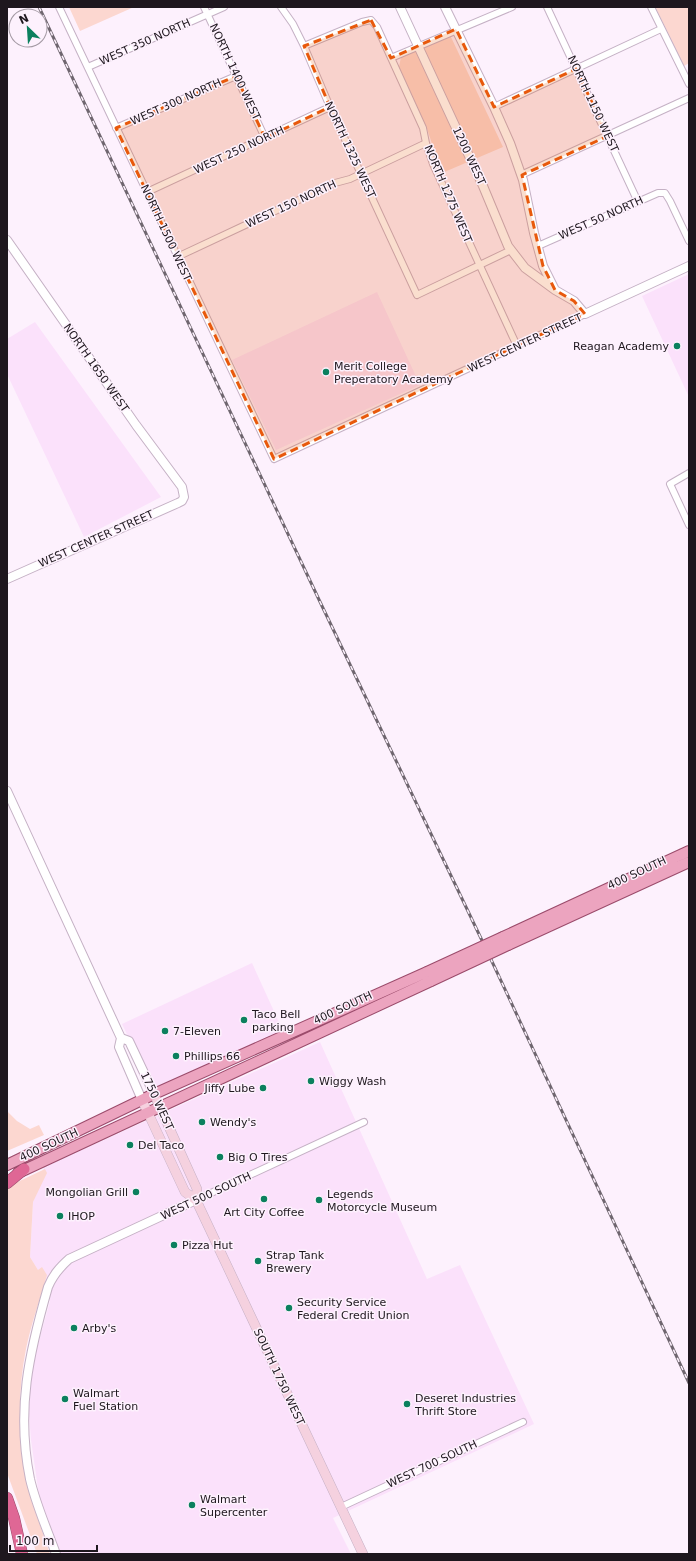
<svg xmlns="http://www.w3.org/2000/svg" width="696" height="1561" font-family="'DejaVu Sans',sans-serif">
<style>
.built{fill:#fbe1fb}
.green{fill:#fcd7d0}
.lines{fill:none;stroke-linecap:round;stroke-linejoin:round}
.minor-casing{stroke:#c5b1c5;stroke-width:8}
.tertiary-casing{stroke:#c5b1c5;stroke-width:10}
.secondary-casing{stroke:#c5b1c5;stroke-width:10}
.primary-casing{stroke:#9b4b6b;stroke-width:12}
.motorway-casing{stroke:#9b4b6b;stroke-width:12}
.minor{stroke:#fff;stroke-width:6}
.tertiary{stroke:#fff;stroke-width:8}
.secondary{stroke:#f5d1df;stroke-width:9}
.primary{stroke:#eca4bf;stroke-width:10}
.motorway{stroke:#df6795;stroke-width:11}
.rail-casing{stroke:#6f666f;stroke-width:3}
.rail{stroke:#fdf1fd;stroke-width:1.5;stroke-dasharray:4.5;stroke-linecap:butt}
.primary-bridge-casing{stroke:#9b4b6b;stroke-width:12;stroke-linecap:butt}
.primary-bridge{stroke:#eca4bf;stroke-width:10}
.marked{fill:#e8590c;fill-opacity:0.2;stroke:#e8590c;stroke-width:3;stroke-dasharray:8 5;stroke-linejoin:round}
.poi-dot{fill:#0b805e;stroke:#fdf1fd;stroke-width:1.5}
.labels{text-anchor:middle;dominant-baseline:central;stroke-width:3;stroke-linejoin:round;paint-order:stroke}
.street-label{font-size:11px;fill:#1e171e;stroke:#fdf1fd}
.poi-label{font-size:11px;fill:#1e171e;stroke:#fdf1fd;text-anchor:start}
</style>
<rect width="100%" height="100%" fill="#fdf1fd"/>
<path class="built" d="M 689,274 L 689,397 L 642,296 Z
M 377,292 L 420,385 L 276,450 L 232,360 Z
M 35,322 L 161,497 L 84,537 L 7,374 L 7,339 Z
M 252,963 L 283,1031 L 160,1088 L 152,1086 L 122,1024 Z
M 320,1042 L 427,1279 L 460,1265 L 534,1424 L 333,1518 L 351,1554 L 61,1554 L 39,1496 L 31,1440 L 28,1402 L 33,1363 L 50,1301 L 38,1270 L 30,1257 L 33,1202 L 44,1167 Z"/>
<path class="green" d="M 69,7 L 134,7 L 80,31 Z
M 655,7 L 689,7 L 689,63 L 684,66 Z
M 450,35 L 503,147 L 442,173 L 426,126 L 399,67 L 401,57 Z
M 7,1111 L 17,1121 L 30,1129 L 39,1125 L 44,1135 L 7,1151 Z
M 45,1169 L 47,1173 L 33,1202 L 30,1257 L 38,1270 L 42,1267 L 47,1275 C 40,1300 31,1324 26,1349 C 16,1398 19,1450 32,1499 C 37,1518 44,1536 50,1554 L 37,1554 L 7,1473 L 7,1187 Z"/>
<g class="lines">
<g class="minor-casing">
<path id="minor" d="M 59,7 L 274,459 L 585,314
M 204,7 L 265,138
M 281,7 L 293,24 L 304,46 L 330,107 L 417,295 L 511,250
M 547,7 L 638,202
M 651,7 L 689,84
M 304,46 L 362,22 L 371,20 L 377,27 L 423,128 L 426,143 L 433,164 L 517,346
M 391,58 L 512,7
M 88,67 L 224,7
M 494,107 L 661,29
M 116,128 L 236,76
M 521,175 L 689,98
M 147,192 L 330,107
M 538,246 L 658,193 L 665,193 L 670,201 L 689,241
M 177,257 L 335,183 L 350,179 L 426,143
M 689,473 L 670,484 L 689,525
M 196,1200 L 364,1122
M 341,1507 L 523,1422"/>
</g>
<g class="tertiary-casing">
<path id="tertiary" d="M 400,7 L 483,186 L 508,246 L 525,268 L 555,290 L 574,301 L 585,314 L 689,266
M 445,7 L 494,107 L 510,143 L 523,180 L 534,233 L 543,266 L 555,290
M 7,240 L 136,425 L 182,487 L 184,497 L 182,501 L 178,503 L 7,579
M 7,791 L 121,1038 L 119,1047 L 142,1100
M 121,1038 L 129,1041 L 154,1094
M 56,1554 C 47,1529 36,1505 30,1479 C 16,1410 29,1353 48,1287 C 53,1275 59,1268 69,1259 L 196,1200"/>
</g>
<g class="secondary-casing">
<path id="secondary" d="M 154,1094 L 197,1189 L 196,1200 L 363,1554
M 142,1100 L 185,1192 L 196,1200"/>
</g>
<g class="primary-casing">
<path id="primary" d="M 503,937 L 689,851
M 508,945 L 689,862
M 7,1165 L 154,1094 L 427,972
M 18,1173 L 431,981"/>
</g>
<g class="motorway-casing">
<path id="motorway" d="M 7,1183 L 24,1169
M 7,1498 L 14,1518 L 22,1554"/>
</g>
<use href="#minor" class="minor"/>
<use href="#tertiary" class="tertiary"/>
<use href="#secondary" class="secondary"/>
<use href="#primary" class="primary"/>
<use href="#motorway" class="motorway"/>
<g class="rail-casing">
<path id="rail" d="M 39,7 L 322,606 L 488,953 L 689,1383"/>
</g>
<use href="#rail" class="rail"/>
<g class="primary-bridge-casing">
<path id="primary-bridge" d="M 427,972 L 503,937
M 431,981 L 508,945"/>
</g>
<use href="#primary-bridge" class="primary-bridge"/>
</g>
<path class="marked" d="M 371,20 L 391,58 L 456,29 L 494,107 L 576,69 L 608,136 L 522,175 L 543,266 L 555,290 L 574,301 L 585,314 L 274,459 L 116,128 L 236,76 L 265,138 L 330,107 L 304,46 Z"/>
<g class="poi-dot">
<circle cx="677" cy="346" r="4"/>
<circle cx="326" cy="372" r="4"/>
<circle cx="244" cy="1020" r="4"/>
<circle cx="165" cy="1031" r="4"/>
<circle cx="176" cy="1056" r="4"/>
<circle cx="311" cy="1081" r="4"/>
<circle cx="263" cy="1088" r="4"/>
<circle cx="202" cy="1122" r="4"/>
<circle cx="130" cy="1145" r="4"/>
<circle cx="220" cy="1157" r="4"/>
<circle cx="136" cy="1192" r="4"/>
<circle cx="264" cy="1199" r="4"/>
<circle cx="319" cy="1200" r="4"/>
<circle cx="60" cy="1216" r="4"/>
<circle cx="174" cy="1245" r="4"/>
<circle cx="258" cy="1261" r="4"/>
<circle cx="289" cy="1308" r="4"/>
<circle cx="74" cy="1328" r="4"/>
<circle cx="65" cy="1399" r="4"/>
<circle cx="407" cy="1404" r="4"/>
<circle cx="192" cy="1505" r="4"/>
</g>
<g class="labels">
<g class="street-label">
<text transform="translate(145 42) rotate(-24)">WEST 350 NORTH</text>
<text transform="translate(235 72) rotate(65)">NORTH 1400 WEST</text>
<text transform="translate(176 102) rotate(-24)">WEST 300 NORTH</text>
<text transform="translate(593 104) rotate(65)">NORTH 1150 WEST</text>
<text transform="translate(239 150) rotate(-25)">WEST 250 NORTH</text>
<text transform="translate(350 150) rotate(65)">NORTH 1325 WEST</text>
<text transform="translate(469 156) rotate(65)">1200 WEST</text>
<text transform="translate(448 194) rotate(67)">NORTH 1275 WEST</text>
<text transform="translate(291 204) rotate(-25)">WEST 150 NORTH</text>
<text transform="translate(601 218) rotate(-24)">WEST 50 NORTH</text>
<text transform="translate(166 233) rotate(65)">NORTH 1500 WEST</text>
<text transform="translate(525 343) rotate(-25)">WEST CENTER STREET</text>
<text transform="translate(96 368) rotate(55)">NORTH 1650 WEST</text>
<text transform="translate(96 539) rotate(-24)">WEST CENTER STREET</text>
<text transform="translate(637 873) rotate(-25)">400 SOUTH</text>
<text transform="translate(343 1008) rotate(-25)">400 SOUTH</text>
<text transform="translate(157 1101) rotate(65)">1750 WEST</text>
<text transform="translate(49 1145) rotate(-25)">400 SOUTH</text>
<text transform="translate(206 1196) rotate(-25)">WEST 500 SOUTH</text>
<text transform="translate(279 1377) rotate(65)">SOUTH 1750 WEST</text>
<text transform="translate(432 1464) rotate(-25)">WEST 700 SOUTH</text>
</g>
<g class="poi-label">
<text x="669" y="346" text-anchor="end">Reagan Academy</text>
<text x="334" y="366">Merit College<tspan x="334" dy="13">Preperatory Academy</tspan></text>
<text x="252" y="1014">Taco Bell<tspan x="252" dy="13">parking</tspan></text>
<text x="173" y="1031">7-Eleven</text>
<text x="184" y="1056">Phillips 66</text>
<text x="319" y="1081">Wiggy Wash</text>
<text x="255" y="1088" text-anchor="end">Jiffy Lube</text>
<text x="210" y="1122">Wendy's</text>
<text x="138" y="1145">Del Taco</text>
<text x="228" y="1157">Big O Tires</text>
<text x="128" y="1192" text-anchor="end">Mongolian Grill</text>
<text x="327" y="1194">Legends<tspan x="327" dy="13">Motorcycle Museum</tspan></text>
<text x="264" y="1212" text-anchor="middle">Art City Coffee</text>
<text x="68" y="1216">IHOP</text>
<text x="182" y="1245">Pizza Hut</text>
<text x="266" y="1255">Strap Tank<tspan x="266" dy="13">Brewery</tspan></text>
<text x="297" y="1302">Security Service<tspan x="297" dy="13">Federal Credit Union</tspan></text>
<text x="82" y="1328">Arby's</text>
<text x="73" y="1393">Walmart<tspan x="73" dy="13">Fuel Station</tspan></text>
<text x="415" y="1398">Deseret Industries<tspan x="415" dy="13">Thrift Store</tspan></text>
<text x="200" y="1499">Walmart<tspan x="200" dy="13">Supercenter</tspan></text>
</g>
</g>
<rect width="696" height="1561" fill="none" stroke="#1e171e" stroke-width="16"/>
<g transform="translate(28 28) rotate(335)"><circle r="19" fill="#fdf1fd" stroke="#a49aa4"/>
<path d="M0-3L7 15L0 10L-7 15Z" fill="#0b805e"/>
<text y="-6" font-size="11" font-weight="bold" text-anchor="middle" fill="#1e171e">N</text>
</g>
<path d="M10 1545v6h87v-6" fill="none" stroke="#1e171e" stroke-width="2"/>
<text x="16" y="1545" font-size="12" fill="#1e171e" stroke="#fdf1fd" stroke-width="3" paint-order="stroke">100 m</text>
</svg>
